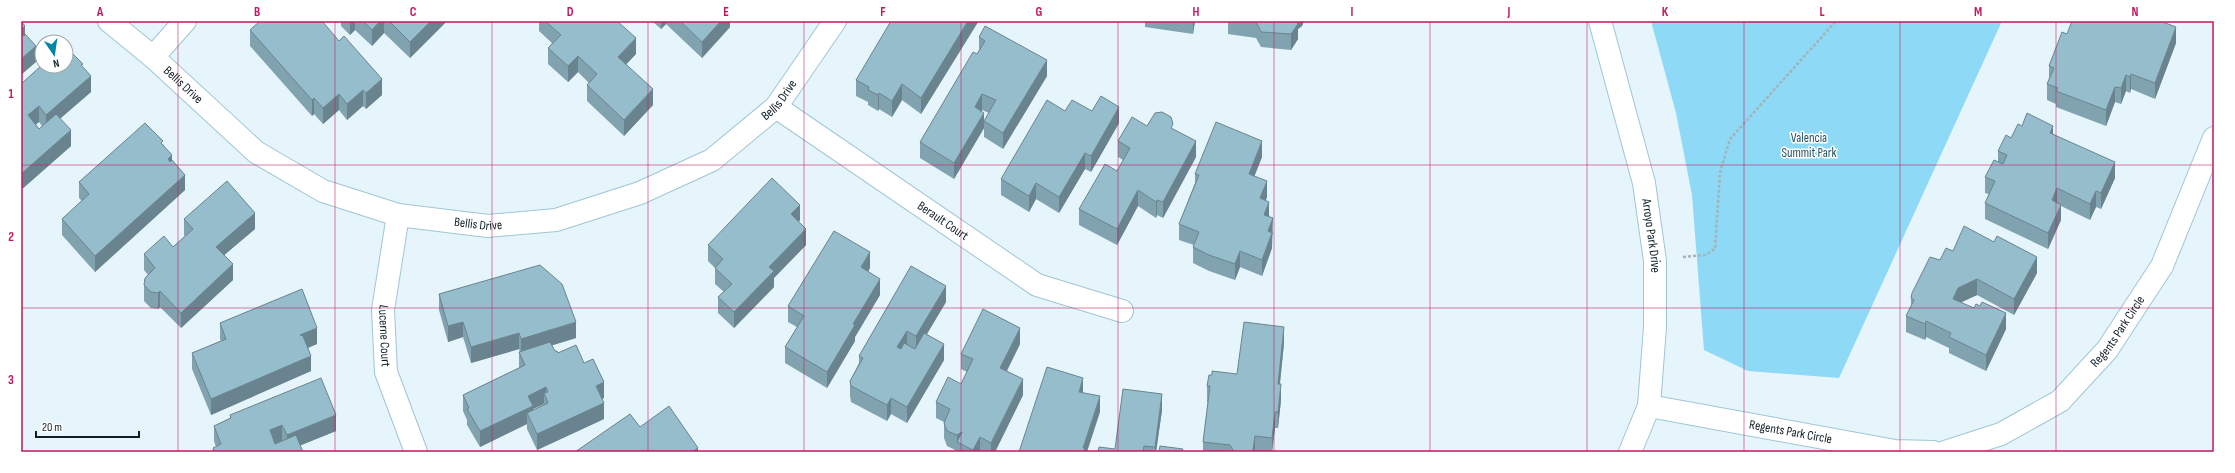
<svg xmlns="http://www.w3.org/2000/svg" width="2235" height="473" font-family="'Sofia Sans Condensed',sans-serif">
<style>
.green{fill:#8ed9f5}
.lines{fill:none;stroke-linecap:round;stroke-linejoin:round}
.minor-casing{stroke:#9fc6d6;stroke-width:24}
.path{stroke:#a3b3b9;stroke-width:2.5;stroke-dasharray:3 2;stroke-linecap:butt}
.minor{stroke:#fff;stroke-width:22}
.wall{fill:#81a3af;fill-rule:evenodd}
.shaded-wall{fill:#69848f}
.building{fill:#96bdcc;stroke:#69848f}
.grid{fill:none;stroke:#c2185b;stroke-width:1;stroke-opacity:0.55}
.labels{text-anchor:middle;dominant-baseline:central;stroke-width:3;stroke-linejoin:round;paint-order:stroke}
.street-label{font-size:13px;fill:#101f25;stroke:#fff}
.park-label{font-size:13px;fill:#245161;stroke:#fff}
.neatline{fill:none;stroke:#c2185b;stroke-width:1.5}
.grid-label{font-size:13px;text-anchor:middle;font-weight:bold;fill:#c2185b}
</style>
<rect width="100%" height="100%" fill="#e5f5fb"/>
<path class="green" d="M 1651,21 L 2002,21 L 1839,378 L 1748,371 L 1704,350 L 1692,195 L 1676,113 Z"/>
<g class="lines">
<g class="minor-casing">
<g id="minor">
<path id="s1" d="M 109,21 L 153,57 L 256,152 L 323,191 L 398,215 L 488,226 L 556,220 L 640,193 L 712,160 L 776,107 L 835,21"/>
<path id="s2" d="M 1600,21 L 1644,183 L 1655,261 L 1655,327 L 1649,406 L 1630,452"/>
<path d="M 153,57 L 185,21"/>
<path id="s3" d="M 776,107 L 1037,285 L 1122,311"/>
<path id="s4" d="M 398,215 L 383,310 L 386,372 L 416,452"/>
<path id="s5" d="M 1649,406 L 1895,451 L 1933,452"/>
<path id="s6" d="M 1945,452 L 2001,434 L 2060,401 L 2107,350 L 2162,266 L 2214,138"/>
</g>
</g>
<path class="path" d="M 1683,257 L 1705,255 L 1715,249 L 1720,172 L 1730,139 L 1836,21"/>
<use href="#minor" class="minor"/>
</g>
<path class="wall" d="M 341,21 L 445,21 L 445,23 L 410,58 L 384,33 L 372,46 L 355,30 L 350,35 L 341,26 Z
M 539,21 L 617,21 L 636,54 L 626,64 L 653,105 L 624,136 L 587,101 L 587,85 L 589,83 L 578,72 L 568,82 L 548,64 L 548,48 L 552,43 L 539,31 Z
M 652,21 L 730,21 L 730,27 L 702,58 L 666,24 L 661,29 Z
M 978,21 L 978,22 L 921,114 L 902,100 L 892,117 L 879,109 L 878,111 L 868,105 L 868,102 L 856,96 L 856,80 Z
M 1145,21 L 1195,21 L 1193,34 L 1145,27 Z
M 1228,21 L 1304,21 L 1302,26 L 1298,29 L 1298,39 L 1291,50 L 1261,47 L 1256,38 L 1228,34 Z
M 250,30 L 382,95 L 366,109 L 363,106 L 347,120 L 339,110 L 323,124 L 314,114 L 312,116 L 250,46 Z
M 2067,34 L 2176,43 L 2155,99 L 2131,89 L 2130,93 L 2126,91 L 2121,104 L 2115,102 L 2106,126 L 2056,107 L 2056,104 L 2047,100 L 2047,84 L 2049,80 L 2049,66 Z
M 979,37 L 1047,76 L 1003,149 L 984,137 L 984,121 L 989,113 L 982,110 L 982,111 L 984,128 L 954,179 L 920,158 L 920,142 L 979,51 Z
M 83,67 L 91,92 L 60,118 L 71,146 L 21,190 L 21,84 ZM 39,122 L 42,126 L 39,129 L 36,124 Z
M 1065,111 L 1092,111 L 1119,123 L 1091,172 L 1085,169 L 1059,213 L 1036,199 L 1029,212 L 1001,195 L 1001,179 Z
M 1147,126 L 1173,129 L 1196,157 L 1163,218 L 1157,215 L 1156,218 L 1138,206 L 1117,245 L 1079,225 L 1079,209 L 1117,171 L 1123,160 L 1118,157 L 1118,141 Z
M 2022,126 L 2053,134 L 2115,178 L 2101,209 L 2096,207 L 2090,220 L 2061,206 L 2061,220 L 2048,249 L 1985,219 L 1985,203 L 1989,194 L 1985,193 L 1985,177 L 1998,162 L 1998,151 L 2011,138 Z
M 163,144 L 172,160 L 185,190 L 95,272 L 62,235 L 62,219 L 82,201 L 79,198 L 79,182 Z
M 1262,157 L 1254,176 L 1267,197 L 1266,200 L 1273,234 L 1272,236 L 1272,248 L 1262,276 L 1240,267 L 1235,280 L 1209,271 L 1193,263 L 1193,247 L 1194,245 L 1179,240 L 1179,224 L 1195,183 L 1195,174 Z
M 184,219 L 255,229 L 224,255 L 233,280 L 181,328 L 160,307 L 158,309 L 151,308 L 144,301 L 144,285 L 148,275 L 144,270 L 144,254 L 173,247 L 185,236 L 184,235 Z
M 800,220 L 799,222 L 806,245 L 774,278 L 774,287 L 734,328 L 718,313 L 718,297 L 724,292 L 715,284 L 715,268 L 708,261 L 708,245 Z
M 1953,251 L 2037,273 L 2014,315 L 1977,295 L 1961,302 L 2006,329 L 1986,371 L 1949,353 L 1949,348 L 1926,337 L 1925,340 L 1906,332 L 1906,316 L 1911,307 L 1911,298 L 1940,260 Z
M 870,268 L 868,272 L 880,295 L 855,337 L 855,341 L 827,388 L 785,363 L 785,347 L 797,327 L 788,322 L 788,306 Z
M 439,294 L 576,338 L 552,345 L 555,351 L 584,363 L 604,398 L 602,399 L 604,419 L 537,450 L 527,429 L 527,424 L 480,447 L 467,425 L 467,420 L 463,411 L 463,395 L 519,368 L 519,352 L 520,352 L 519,349 L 471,363 L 463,337 L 448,342 L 439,310 ZM 544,404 L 544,405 L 533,410 L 533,409 Z
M 946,302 L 927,334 L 944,360 L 907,423 L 891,414 L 887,421 L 851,402 L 850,396 L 850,381 L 859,363 L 859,356 Z
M 220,323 L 317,344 L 308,348 L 311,371 L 211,415 L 192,369 L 192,353 L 221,341 L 220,339 Z
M 1284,343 L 1280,384 L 1281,400 L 1278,428 L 1275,428 L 1272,452 L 1203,452 L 1203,442 L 1208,402 L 1207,402 L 1207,386 L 1212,375 L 1237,374 Z
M 1020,344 L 1007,371 L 1023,395 L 995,452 L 957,452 L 957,451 L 947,446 L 944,438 L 944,422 L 936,418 L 936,402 L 961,384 L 967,372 L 961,369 L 961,354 Z
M 1162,410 L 1156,452 L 1098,452 L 1115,449 Z
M 230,415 L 336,431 L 300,445 L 303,452 L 213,452 L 213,448 L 216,447 L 214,441 L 214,426 L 230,418 Z"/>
<path class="shaded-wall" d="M 350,21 L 355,21 L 355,30 L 350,35 Z
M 380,21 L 384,21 L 384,33 L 372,46 L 372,30 Z
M 431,21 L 445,21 L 445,23 L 410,58 L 410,42 Z
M 661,21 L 666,21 L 666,24 L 661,29 Z
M 721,21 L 730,21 L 730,27 L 702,58 L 702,42 Z
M 968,21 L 978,21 L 978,22 L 921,114 L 921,98 Z
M 1193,21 L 1195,21 L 1193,34 Z
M 1295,21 L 1304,21 L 1302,26 L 1298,29 L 1298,39 L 1291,50 L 1291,34 Z
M 25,26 L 25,42 L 21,46 L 21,30 Z
M 2176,27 L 2176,43 L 2155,99 L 2155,83 Z
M 636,38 L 636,54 L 618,73 L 618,57 Z
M 36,46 L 36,62 L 21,75 L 21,59 Z
M 578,56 L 578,72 L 568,82 L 568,66 Z
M 1047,60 L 1047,76 L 1003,149 L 1003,133 Z
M 2131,74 L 2131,89 L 2130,93 L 2130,77 Z
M 2126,75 L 2126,91 L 2121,104 L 2121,88 Z
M 91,76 L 91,92 L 46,131 L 46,115 Z
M 382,79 L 382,95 L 366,109 L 366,93 Z
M 902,84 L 902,100 L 892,117 L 892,101 Z
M 2115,87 L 2115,102 L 2106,126 L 2106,110 Z
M 653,89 L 653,105 L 624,136 L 624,120 Z
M 363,90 L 363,106 L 347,120 L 347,104 Z
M 879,93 L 879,109 L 878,111 L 878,95 Z
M 339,94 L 339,110 L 323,124 L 323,108 Z
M 982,94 L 982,110 L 975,123 L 975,107 Z
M 314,98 L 314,114 L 312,116 L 312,100 Z
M 39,106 L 39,122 L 28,131 L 28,115 Z
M 1119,107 L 1119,123 L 1091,172 L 1091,156 Z
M 984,113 L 984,128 L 954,179 L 954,163 Z
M 2053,126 L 2053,141 L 2050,133 Z
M 71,130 L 71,146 L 21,190 L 21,174 Z
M 1196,141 L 1196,157 L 1163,218 L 1163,202 Z
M 1262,141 L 1262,157 L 1249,190 L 1249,174 Z
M 1085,153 L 1085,169 L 1059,213 L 1059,197 Z
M 172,155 L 172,171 L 168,159 Z
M 2115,162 L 2115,178 L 2101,209 L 2101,193 Z
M 185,175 L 185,190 L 95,272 L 95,256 Z
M 1267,181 L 1267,197 L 1260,214 L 1260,198 Z
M 1036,183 L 1036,199 L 1029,212 L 1029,196 Z
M 2057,188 L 2057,204 L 2052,200 Z
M 1138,190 L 1138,206 L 1117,245 L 1117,229 Z
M 2096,191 L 2096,207 L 2090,220 L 2090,204 Z
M 1157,200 L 1157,215 L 1156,218 L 1156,202 Z
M 1269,202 L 1269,218 L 1264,215 Z
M 800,205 L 800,220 L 791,230 L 791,214 Z
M 2061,205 L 2061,220 L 2048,249 L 2048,233 Z
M 255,213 L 255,229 L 216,262 L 216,247 Z
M 1273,218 L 1272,248 L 1262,276 L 1262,260 L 1268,231 Z
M 806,229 L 806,245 L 774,278 L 774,287 L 734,328 L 734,312 L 769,267 Z
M 1240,251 L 1240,267 L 1235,280 L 1235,264 Z
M 870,252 L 870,268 L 861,283 L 861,267 Z
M 2037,257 L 2037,273 L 2014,315 L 2014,299 Z
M 233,264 L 233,280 L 181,328 L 181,313 Z
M 880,279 L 880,295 L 855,337 L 855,341 L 827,388 L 827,372 L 853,324 Z
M 1977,279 L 1977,295 L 1958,304 L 1953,299 L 1958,288 Z
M 946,286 L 946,302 L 916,352 L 916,336 Z
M 160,291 L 160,307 L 158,309 L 158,293 Z
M 2006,313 L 2006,329 L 1986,371 L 1986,355 Z
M 1926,321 L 1926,337 L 1925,340 L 1925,324 Z
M 463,322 L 463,337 L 448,342 L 448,326 Z
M 576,322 L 576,338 L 521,355 L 521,339 Z
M 1284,327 L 1284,343 L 1278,400 L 1278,384 Z
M 317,328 L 317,344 L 300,351 L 300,335 Z
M 1020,328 L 1020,344 L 1000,384 L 1000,368 Z
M 907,331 L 907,347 L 897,363 L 897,347 Z
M 519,333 L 519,349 L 471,363 L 471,347 Z
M 944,344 L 944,360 L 907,423 L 907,407 Z
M 311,356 L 311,371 L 211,415 L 211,399 Z
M 1083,378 L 1083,394 L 1079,392 Z
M 1023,379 L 1023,395 L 995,452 L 991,452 L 991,443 Z
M 604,382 L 604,398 L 596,402 L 596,386 Z
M 1281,384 L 1281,400 L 1278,428 L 1278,412 Z
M 546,387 L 546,399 L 544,393 L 544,404 L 533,409 L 533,421 L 527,413 L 527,424 L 480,447 L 480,431 L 528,396 Z
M 1162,394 L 1162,410 L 1156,452 L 1155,452 L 1155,447 Z
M 1100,396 L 1100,412 L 1087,452 L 1083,452 L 1083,448 Z
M 891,398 L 891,414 L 887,421 L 887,405 Z
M 604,403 L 604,419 L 537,450 L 537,434 Z
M 1275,412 L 1275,428 L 1272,452 L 1272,438 Z
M 336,415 L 336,431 L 287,451 L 287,435 Z
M 282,425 L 282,441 L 270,446 L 270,430 Z
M 962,432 L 957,442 L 957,451 L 957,435 Z
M 1255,436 L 1255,452 L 1251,452 Z
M 980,437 L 980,452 L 973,452 L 973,450 Z
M 698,448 L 698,452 L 692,452 Z"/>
<path class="building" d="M 21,21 L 25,26 L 21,30 Z
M 260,21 L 322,21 L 339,41 L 344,36 L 382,79 L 366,93 L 363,90 L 347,104 L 339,94 L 323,108 L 314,98 L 312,100 L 250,30 Z
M 363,21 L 380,21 L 372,30 Z
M 389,21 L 431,21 L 410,42 Z
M 545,21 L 617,21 L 636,38 L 618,57 L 653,89 L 624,120 L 587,85 L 597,74 L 578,56 L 568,66 L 548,48 L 561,35 Z
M 680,21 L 721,21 L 702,42 Z
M 891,21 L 968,21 L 921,98 L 902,84 L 892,101 L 879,93 L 878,95 L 868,90 L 869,87 L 856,80 Z
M 1249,21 L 1297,21 L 1298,24 L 1291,34 L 1261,32 L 1256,22 Z
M 2072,21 L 2160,21 L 2176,27 L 2155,83 L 2131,74 L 2130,77 L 2126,75 L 2121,88 L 2115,87 L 2106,110 L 2056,91 L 2058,88 L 2047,84 L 2054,68 L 2049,66 L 2062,32 L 2067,34 Z
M 985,26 L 1047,60 L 1003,133 L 984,121 L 996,100 L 982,94 L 975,107 L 984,113 L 954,163 L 920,142 L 973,52 L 977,54 L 985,41 L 979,37 Z
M 21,33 L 24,36 L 25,34 L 36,46 L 21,59 Z
M 66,47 L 83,64 L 81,65 L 91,76 L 46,115 L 39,106 L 28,115 L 39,129 L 56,114 L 71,130 L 21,174 L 21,84 L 42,65 L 42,66 L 66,66 Z
M 1101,96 L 1119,107 L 1091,156 L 1085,153 L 1059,197 L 1036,183 L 1029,196 L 1001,179 L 1047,100 L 1065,111 L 1072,100 L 1092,111 Z
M 1162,112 L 1171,117 L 1173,124 L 1171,128 L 1196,141 L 1163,202 L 1157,200 L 1156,202 L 1138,190 L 1117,229 L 1079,209 L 1105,164 L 1117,171 L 1130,148 L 1118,141 L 1132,117 L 1147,126 L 1155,113 Z
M 2027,113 L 2053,126 L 2050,133 L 2115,162 L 2101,193 L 2096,191 L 2090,204 L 2057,188 L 2052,200 L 2061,205 L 2048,233 L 1985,203 L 1995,181 L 1985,177 L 1994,160 L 2003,164 L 2007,155 L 1998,151 L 2006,135 L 2011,138 L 2018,124 L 2022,126 Z
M 1216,122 L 1262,141 L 1249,174 L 1267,181 L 1260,198 L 1269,202 L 1264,215 L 1273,218 L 1268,231 L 1272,233 L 1262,260 L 1240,251 L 1235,264 L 1209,255 L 1193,247 L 1199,232 L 1179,224 L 1199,175 L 1195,174 Z
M 145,123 L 163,141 L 161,143 L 172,155 L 168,159 L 170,162 L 172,160 L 185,175 L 95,256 L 62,219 L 89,194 L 79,182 Z
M 772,178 L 800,205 L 791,214 L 806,229 L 769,267 L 774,271 L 734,312 L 718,297 L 732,284 L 715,268 L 723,259 L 708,245 Z
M 227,181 L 255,213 L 216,247 L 233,264 L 181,313 L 160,291 L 158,293 L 151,292 L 144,285 L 145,278 L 155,268 L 144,254 L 164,236 L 173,247 L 193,229 L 184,219 Z
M 1964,226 L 1994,242 L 1997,236 L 2037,257 L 2014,299 L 1977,279 L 1958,288 L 1953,299 L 1974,308 L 1976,304 L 1980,306 L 1982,302 L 2006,313 L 1986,355 L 1949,337 L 1951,333 L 1926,321 L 1925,324 L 1906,316 L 1914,300 L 1911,298 L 1912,293 L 1930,257 L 1940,260 L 1946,248 L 1953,251 Z
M 834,231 L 870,252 L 861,267 L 880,279 L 853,324 L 855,325 L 827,372 L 785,347 L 804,316 L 788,306 Z
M 540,265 L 562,284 L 576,322 L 521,339 L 519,333 L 471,347 L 463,322 L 448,326 L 439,294 Z
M 911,266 L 946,286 L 916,336 L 907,331 L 897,347 L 901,349 L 904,343 L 915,349 L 924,333 L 944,344 L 907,407 L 891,398 L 887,405 L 851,386 L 850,381 L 863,358 L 859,356 Z
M 302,289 L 317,328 L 300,335 L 303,336 L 311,356 L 211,399 L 192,353 L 226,339 L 220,323 Z
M 983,309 L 1020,328 L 1000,368 L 1023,379 L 991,443 L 980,437 L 973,450 L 957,442 L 962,432 L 957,435 L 947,431 L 944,423 L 950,409 L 936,402 L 948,377 L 961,384 L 973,359 L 961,354 Z
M 1244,322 L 1284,327 L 1278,384 L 1281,384 L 1278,412 L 1275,412 L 1272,438 L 1255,436 L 1253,450 L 1251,452 L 1234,452 L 1230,445 L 1203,442 L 1210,386 L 1207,386 L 1209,375 L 1212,375 L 1212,371 L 1237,374 Z
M 550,342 L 555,351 L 557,351 L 558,353 L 576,345 L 584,363 L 593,359 L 604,382 L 596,386 L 604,403 L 537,434 L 527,413 L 548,403 L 544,393 L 548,392 L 546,387 L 528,396 L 533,406 L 480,431 L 467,409 L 469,408 L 463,395 L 525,365 L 519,352 Z
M 1047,367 L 1083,378 L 1079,392 L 1100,396 L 1083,448 L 1085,449 L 1084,452 L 1019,452 Z
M 321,378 L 336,415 L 287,435 L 282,425 L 270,430 L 275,444 L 296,435 L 303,452 L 214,452 L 213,448 L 221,444 L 214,426 L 231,418 L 230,415 Z
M 1123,389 L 1162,394 L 1155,447 L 1144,446 L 1143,452 L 1098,452 L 1099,447 L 1115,449 Z
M 669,406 L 698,448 L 692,452 L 575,452 L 630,414 L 640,427 Z
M 1160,446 L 1183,449 L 1182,452 L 1159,452 Z"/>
<path class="grid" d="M 178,21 L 178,452M 335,21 L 335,452M 492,21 L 492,452M 648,21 L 648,452M 804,21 L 804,452M 961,21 L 961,452M 1118,21 L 1118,452M 1274,21 L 1274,452M 1430,21 L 1430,452M 1587,21 L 1587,452M 1744,21 L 1744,452M 1900,21 L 1900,452M 2056,21 L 2056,452M 21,165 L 2214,165M 21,308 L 2214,308"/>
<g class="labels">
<g class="street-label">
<text stroke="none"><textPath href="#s1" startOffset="98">Bellis Drive</textPath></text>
<text stroke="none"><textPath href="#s1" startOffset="770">Bellis Drive</textPath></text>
<text stroke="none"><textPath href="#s3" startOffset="202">Berault Court</textPath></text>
<text stroke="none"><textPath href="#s1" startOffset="434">Bellis Drive</textPath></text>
<text stroke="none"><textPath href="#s2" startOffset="221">Arroyo Park Drive</textPath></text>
<text stroke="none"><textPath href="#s6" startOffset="217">Regents Park Circle</textPath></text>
<text stroke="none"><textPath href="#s4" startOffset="122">Lucerne Court</textPath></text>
<text stroke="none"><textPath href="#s5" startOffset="144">Regents Park Circle</textPath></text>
</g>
<g class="park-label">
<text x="1809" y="138">Valencia<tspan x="1809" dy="15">Summit Park</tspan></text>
</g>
</g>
<rect width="2235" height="473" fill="none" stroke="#ffffff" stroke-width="44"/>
<g transform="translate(54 54) rotate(167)"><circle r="19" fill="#ffffff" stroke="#9fa5a8"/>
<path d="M0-3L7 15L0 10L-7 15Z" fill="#0086a8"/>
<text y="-6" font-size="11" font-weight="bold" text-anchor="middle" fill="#101f25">N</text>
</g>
<path d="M36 431v6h103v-6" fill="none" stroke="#101f25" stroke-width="2"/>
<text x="42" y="431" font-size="12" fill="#101f25" stroke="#ffffff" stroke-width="3" paint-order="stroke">20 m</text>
<rect x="22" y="22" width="2191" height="429" class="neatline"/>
<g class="grid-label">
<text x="100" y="16">A</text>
<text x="257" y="16">B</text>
<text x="413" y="16">C</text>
<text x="570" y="16">D</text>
<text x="726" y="16">E</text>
<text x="883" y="16">F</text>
<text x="1039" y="16">G</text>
<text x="1196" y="16">H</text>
<text x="1352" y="16">I</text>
<text x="1509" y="16">J</text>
<text x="1665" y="16">K</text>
<text x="1822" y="16">L</text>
<text x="1978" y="16">M</text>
<text x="2135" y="16">N</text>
<text x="11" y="98">1</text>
<text x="11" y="241">2</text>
<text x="11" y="384">3</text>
</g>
</svg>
